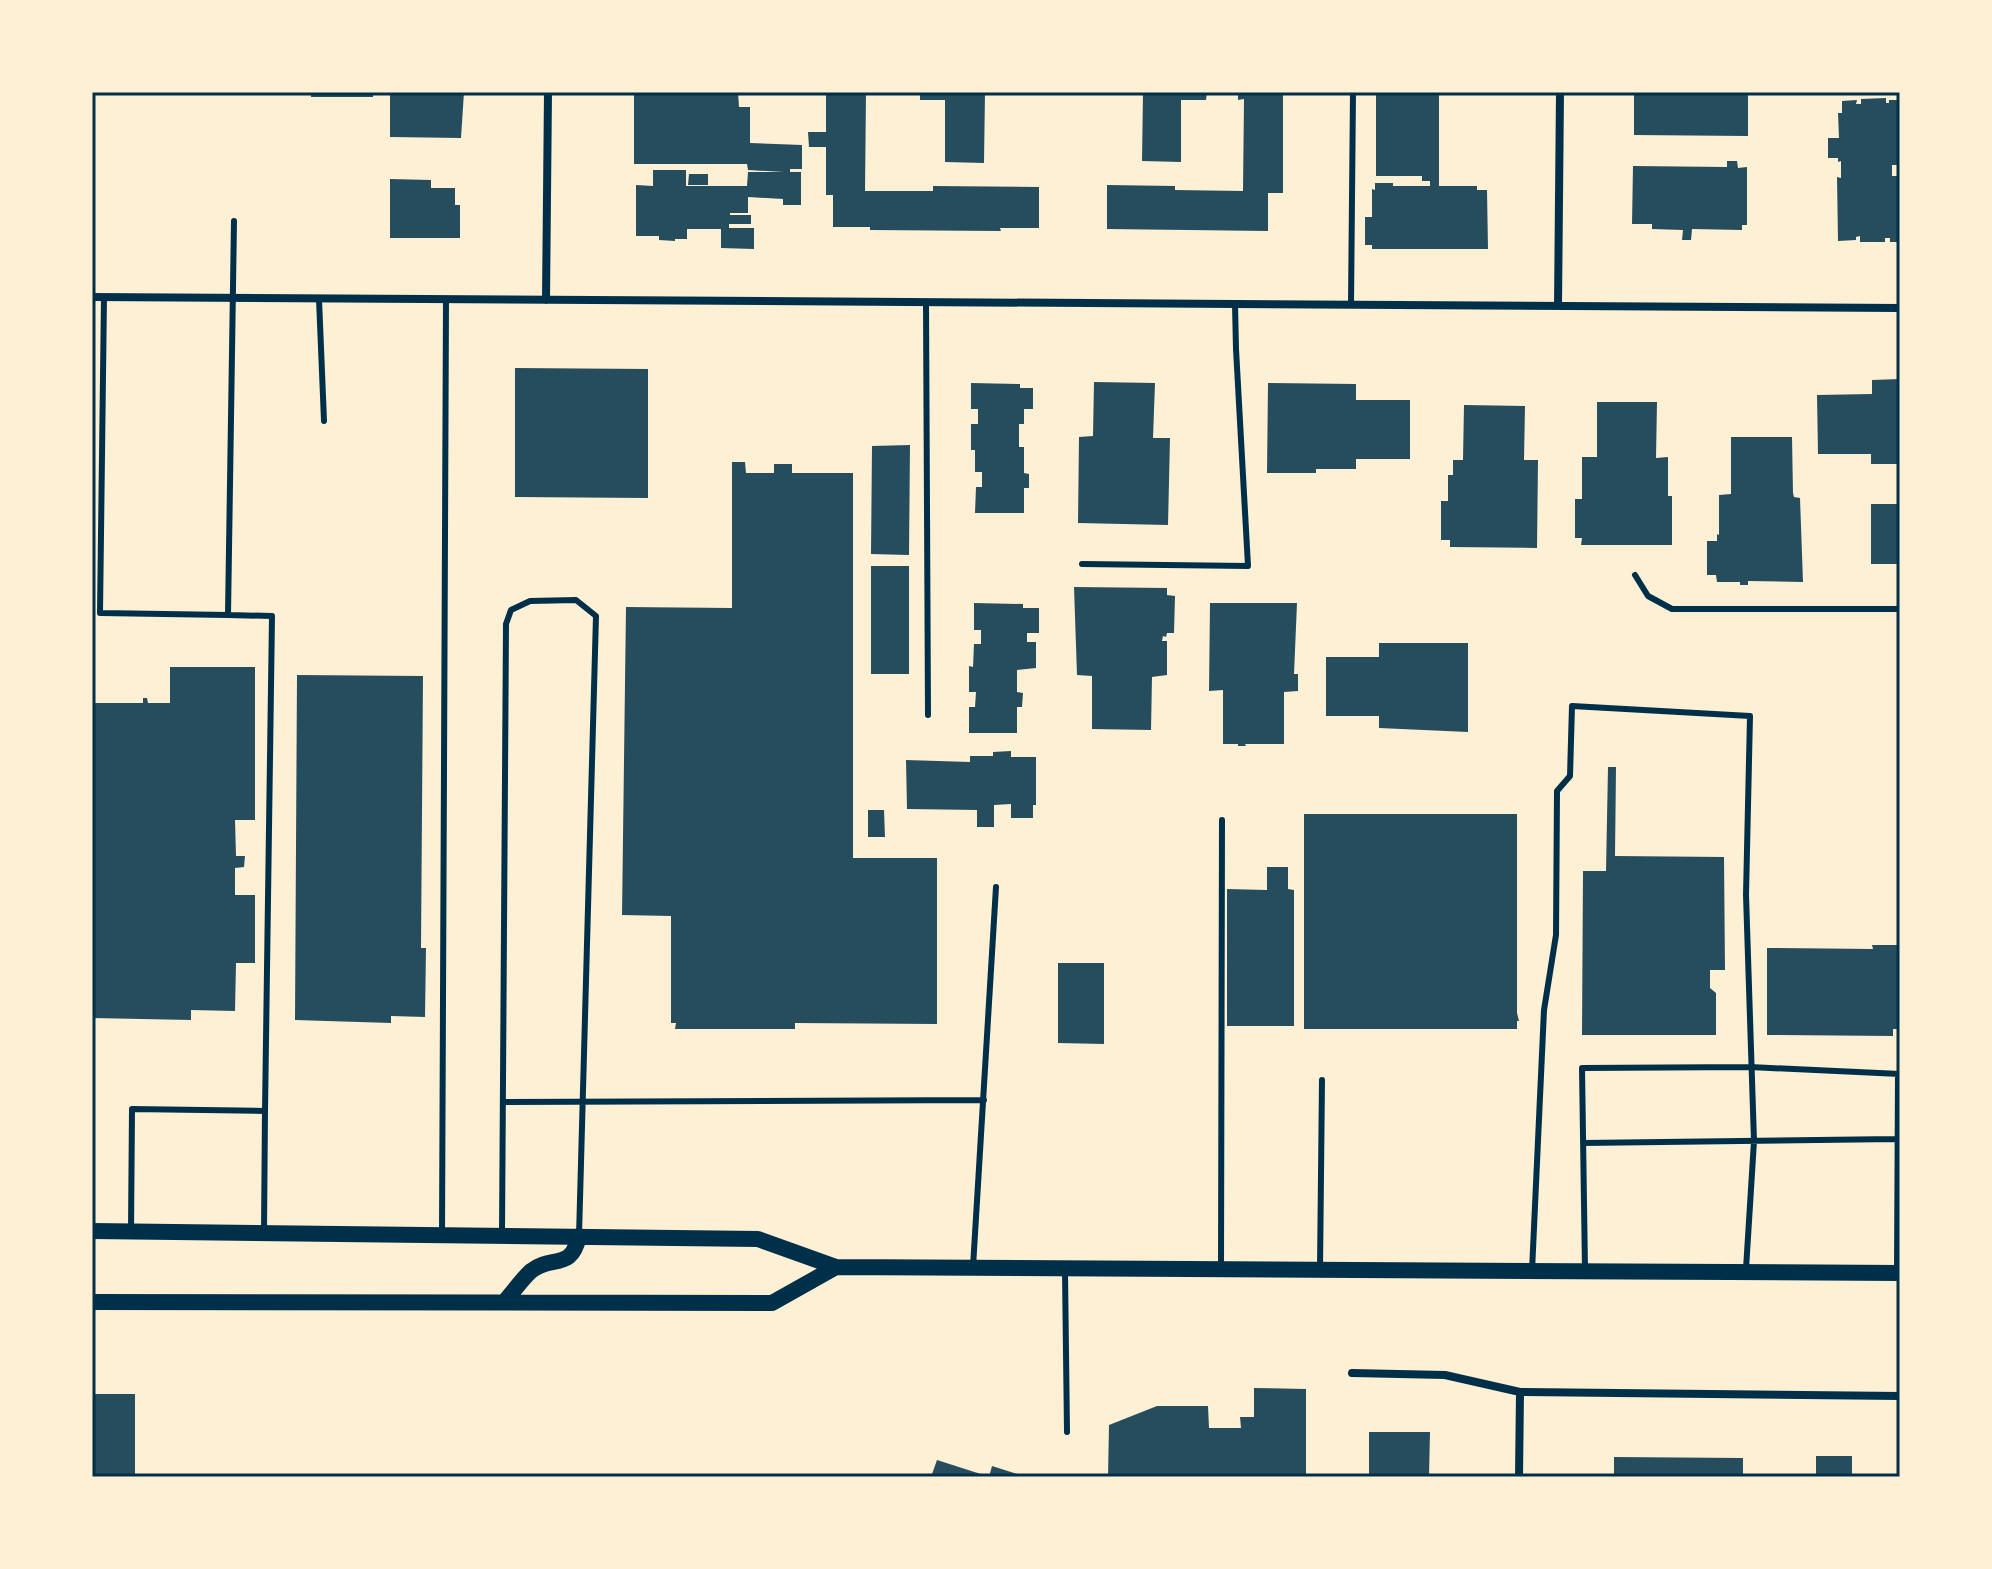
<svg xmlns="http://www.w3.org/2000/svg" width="1992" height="1569" font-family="Overpass,sans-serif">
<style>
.building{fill:#264d5e}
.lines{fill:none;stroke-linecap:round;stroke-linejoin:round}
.service{stroke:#003049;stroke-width:6}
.minor{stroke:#003049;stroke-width:8}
.secondary{stroke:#003049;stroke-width:16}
.neatline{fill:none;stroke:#003049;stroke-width:3}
</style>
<rect width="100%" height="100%" fill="#fdf0d5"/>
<path class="building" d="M 311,92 L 373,92 L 373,97 L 311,97 Z
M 390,92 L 464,92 L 461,138 L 390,137 Z
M 714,92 L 738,92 L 739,107 L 750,107 L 750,143 L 802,145 L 802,169 L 790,169 L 790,172 L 801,172 L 801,205 L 783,205 L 783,199 L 748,197 L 748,213 L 730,213 L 730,215 L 751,215 L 751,224 L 729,224 L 729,228 L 754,228 L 754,249 L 721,248 L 721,229 L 687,229 L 687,239 L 675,239 L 675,241 L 659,240 L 659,236 L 636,236 L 636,185 L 653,186 L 653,170 L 686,170 L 686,186 L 747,186 L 748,172 L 784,172 L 748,170 L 747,164 L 634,164 L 634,93 L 714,94 Z
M 826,92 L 866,92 L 865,191 L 933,191 L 933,186 L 1039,187 L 1039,228 L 1000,228 L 1001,231 L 870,230 L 870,227 L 833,227 L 833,195 L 826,195 L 826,147 L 809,147 L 808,132 L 826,132 Z
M 920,92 L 985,92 L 984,163 L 945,162 L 945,100 L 920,100 Z
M 1143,92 L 1207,92 L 1206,100 L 1181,100 L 1181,162 L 1142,161 Z
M 1238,92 L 1283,92 L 1283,193 L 1268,193 L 1268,231 L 1107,229 L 1107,185 L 1175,186 L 1175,190 L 1243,191 L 1244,99 L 1238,100 Z
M 1376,92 L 1439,92 L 1439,186 L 1477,186 L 1477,190 L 1487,190 L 1488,249 L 1372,249 L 1372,245 L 1365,245 L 1365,217 L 1372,217 L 1372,189 L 1375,190 L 1375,183 L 1393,183 L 1393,186 L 1430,186 L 1430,181 L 1422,181 L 1422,176 L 1376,176 Z
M 1634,92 L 1748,92 L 1748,136 L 1634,135 Z
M 1886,98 L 1886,103 L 1889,103 L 1889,100 L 1900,100 L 1900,165 L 1892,165 L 1892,176 L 1900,176 L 1900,242 L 1890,242 L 1890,238 L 1885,238 L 1885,242 L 1860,242 L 1860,236 L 1856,237 L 1856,240 L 1838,241 L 1837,177 L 1841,178 L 1841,161 L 1838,162 L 1838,158 L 1828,158 L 1828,138 L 1839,138 L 1838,113 L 1842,113 L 1842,101 L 1857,100 L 1856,104 L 1861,104 L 1861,99 Z
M 1727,161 L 1737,161 L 1738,168 L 1747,167 L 1747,225 L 1742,225 L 1742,230 L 1692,229 L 1691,240 L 1682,240 L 1683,230 L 1652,229 L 1652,224 L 1632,224 L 1633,166 L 1727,167 Z
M 689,174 L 708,174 L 708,185 L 688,185 Z
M 390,179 L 431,180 L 431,188 L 455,188 L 455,205 L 460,205 L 460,238 L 390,238 Z
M 515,368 L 648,369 L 648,498 L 515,497 Z
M 1900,379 L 1900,464 L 1871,464 L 1871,454 L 1818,454 L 1817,395 L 1872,394 L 1872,380 Z
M 1094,382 L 1155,383 L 1153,438 L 1170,438 L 1168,525 L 1078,523 L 1079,437 L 1093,436 Z
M 971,383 L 1020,384 L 1020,388 L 1033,388 L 1033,409 L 1024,409 L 1024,424 L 1019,424 L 1019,447 L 1024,447 L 1024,473 L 1029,474 L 1029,488 L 1024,488 L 1024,513 L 975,513 L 976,487 L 982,487 L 982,472 L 975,472 L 975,450 L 971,450 L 971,424 L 978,424 L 978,409 L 971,409 Z
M 1268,383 L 1356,384 L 1356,400 L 1410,400 L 1410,459 L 1356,459 L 1356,469 L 1316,469 L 1316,473 L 1267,473 Z
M 1597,402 L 1657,402 L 1656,458 L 1668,457 L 1668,496 L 1672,496 L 1672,545 L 1581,545 L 1582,538 L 1575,538 L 1575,499 L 1582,499 L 1582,457 L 1597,457 Z
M 1464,405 L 1525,406 L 1524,460 L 1538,460 L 1537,548 L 1450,547 L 1450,540 L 1441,540 L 1441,501 L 1448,501 L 1448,475 L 1453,475 L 1453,460 L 1463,460 Z
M 1731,437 L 1792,437 L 1793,493 L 1794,497 L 1800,498 L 1803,582 L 1748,581 L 1748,585 L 1740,585 L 1740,582 L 1717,582 L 1716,575 L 1707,575 L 1707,541 L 1717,541 L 1717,534 L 1719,535 L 1719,495 L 1731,494 Z
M 910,445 L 909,555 L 871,554 L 872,446 Z
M 732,462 L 745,462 L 746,473 L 774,473 L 774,464 L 792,464 L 792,473 L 853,473 L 853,858 L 937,858 L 937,1024 L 795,1023 L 795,1029 L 675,1029 L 676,1023 L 671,1023 L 671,916 L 622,915 L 626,607 L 732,608 Z
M 1871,504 L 1900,504 L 1900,564 L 1871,564 Z
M 871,566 L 909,566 L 909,674 L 871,674 Z
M 1074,587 L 1167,588 L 1167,595 L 1175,596 L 1174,633 L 1167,633 L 1166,637 L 1163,636 L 1162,641 L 1167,641 L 1167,675 L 1152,677 L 1151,730 L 1092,729 L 1092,676 L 1077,675 Z
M 974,603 L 1023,604 L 1023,608 L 1039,608 L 1039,633 L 1027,633 L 1027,642 L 1036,642 L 1036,668 L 1017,670 L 1017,692 L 1023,693 L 1022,707 L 1017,707 L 1017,733 L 969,733 L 969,707 L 975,707 L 976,692 L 969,692 L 969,666 L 973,667 L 974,644 L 981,644 L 981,630 L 974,630 Z
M 1210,603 L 1297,603 L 1294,674 L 1298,674 L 1298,691 L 1284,692 L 1284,744 L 1245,744 L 1246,746 L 1238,746 L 1238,744 L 1223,744 L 1223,690 L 1209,691 Z
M 1379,643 L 1468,643 L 1468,732 L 1379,728 L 1379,716 L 1326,716 L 1326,657 L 1379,657 Z
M 170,667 L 255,667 L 255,820 L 235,820 L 236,856 L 245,856 L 244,867 L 235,868 L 235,895 L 255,895 L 255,963 L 236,963 L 235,1011 L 191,1010 L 191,1020 L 92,1018 L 92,703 L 143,703 L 143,698 L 147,698 L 148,703 L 170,703 Z
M 297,675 L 423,676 L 421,948 L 426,948 L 425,1017 L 391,1016 L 391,1023 L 295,1020 Z
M 1011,751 L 1011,757 L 1036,757 L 1036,805 L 1033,805 L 1033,818 L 1011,818 L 1011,804 L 994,805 L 994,827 L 977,827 L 977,810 L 907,809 L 906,760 L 970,762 L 970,756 L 993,756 L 993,752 Z
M 1608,767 L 1616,767 L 1615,856 L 1724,857 L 1725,970 L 1710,970 L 1710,988 L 1716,993 L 1716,1035 L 1582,1035 L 1583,871 L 1606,871 Z
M 868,810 L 884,810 L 885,837 L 868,837 Z
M 1304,814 L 1517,814 L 1517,1013 L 1519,1021 L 1517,1021 L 1517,1029 L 1304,1029 Z
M 1267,867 L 1288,867 L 1288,889 L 1294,890 L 1294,1026 L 1227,1026 L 1227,889 L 1267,890 Z
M 1872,945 L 1900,945 L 1900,1029 L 1893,1029 L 1893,1036 L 1767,1035 L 1767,948 L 1873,949 Z
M 1058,963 L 1104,963 L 1104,1044 L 1058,1043 Z
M 1254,1388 L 1306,1389 L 1306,1477 L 1108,1477 L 1109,1425 L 1157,1406 L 1208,1406 L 1209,1428 L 1241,1428 L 1240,1417 L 1254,1417 Z
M 92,1394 L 135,1394 L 135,1477 L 92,1477 Z
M 1369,1432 L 1430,1432 L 1429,1477 L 1369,1477 Z
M 1816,1456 L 1852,1456 L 1852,1477 L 1816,1477 Z
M 1614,1457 L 1743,1458 L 1743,1477 L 1614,1477 Z
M 937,1460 L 987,1476 L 987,1477 L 931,1477 Z
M 992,1466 L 1024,1476 L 1024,1477 L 989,1477 Z"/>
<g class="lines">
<path class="service" d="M 104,297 L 100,613 L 228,615 L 234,221
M 319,299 L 324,421
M 926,304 L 928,715
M 1351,305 L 1353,92
M 1082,564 L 1248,566 L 1236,349 L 1235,304
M 1635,575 L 1648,596 L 1672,609 L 1900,609
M 228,615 L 272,616 L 265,1111
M 503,1102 L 984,1100
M 1583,1143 L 1896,1139
M 131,1231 L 132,1109 L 265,1111 L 264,1231
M 502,1233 L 506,624 L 511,610 L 530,601 L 576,600 L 596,616 L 579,1236
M 442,1234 L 446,300
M 973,1267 L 996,887
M 1221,1269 L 1222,820
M 1320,1269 L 1322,1080
M 1585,1270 L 1582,1068 L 1750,1067 L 1900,1074
M 1897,1270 L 1898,1074
M 1532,1271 L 1544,1010 L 1556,935 L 1557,791 L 1570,776 L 1572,706 L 1750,716 L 1746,895 L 1754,1141 L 1746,1269
M 1065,1272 L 1067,1432"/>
<path class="minor" d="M 92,297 L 1900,308
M 546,300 L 548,92
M 1558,306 L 1560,92
M 1352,1373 L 1445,1375 L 1520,1392 L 1900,1396
M 1519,1477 L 1520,1392"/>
<path class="secondary" d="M 92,1231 L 758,1239 L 836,1267 L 1900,1273
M 505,1301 C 514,1291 522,1279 531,1271 C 552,1254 571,1272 579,1236
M 92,1302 L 772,1303 L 836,1267"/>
</g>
<rect width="1992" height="1569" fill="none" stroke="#fdf0d5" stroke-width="188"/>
<rect x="94" y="94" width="1804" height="1381" class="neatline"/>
</svg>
